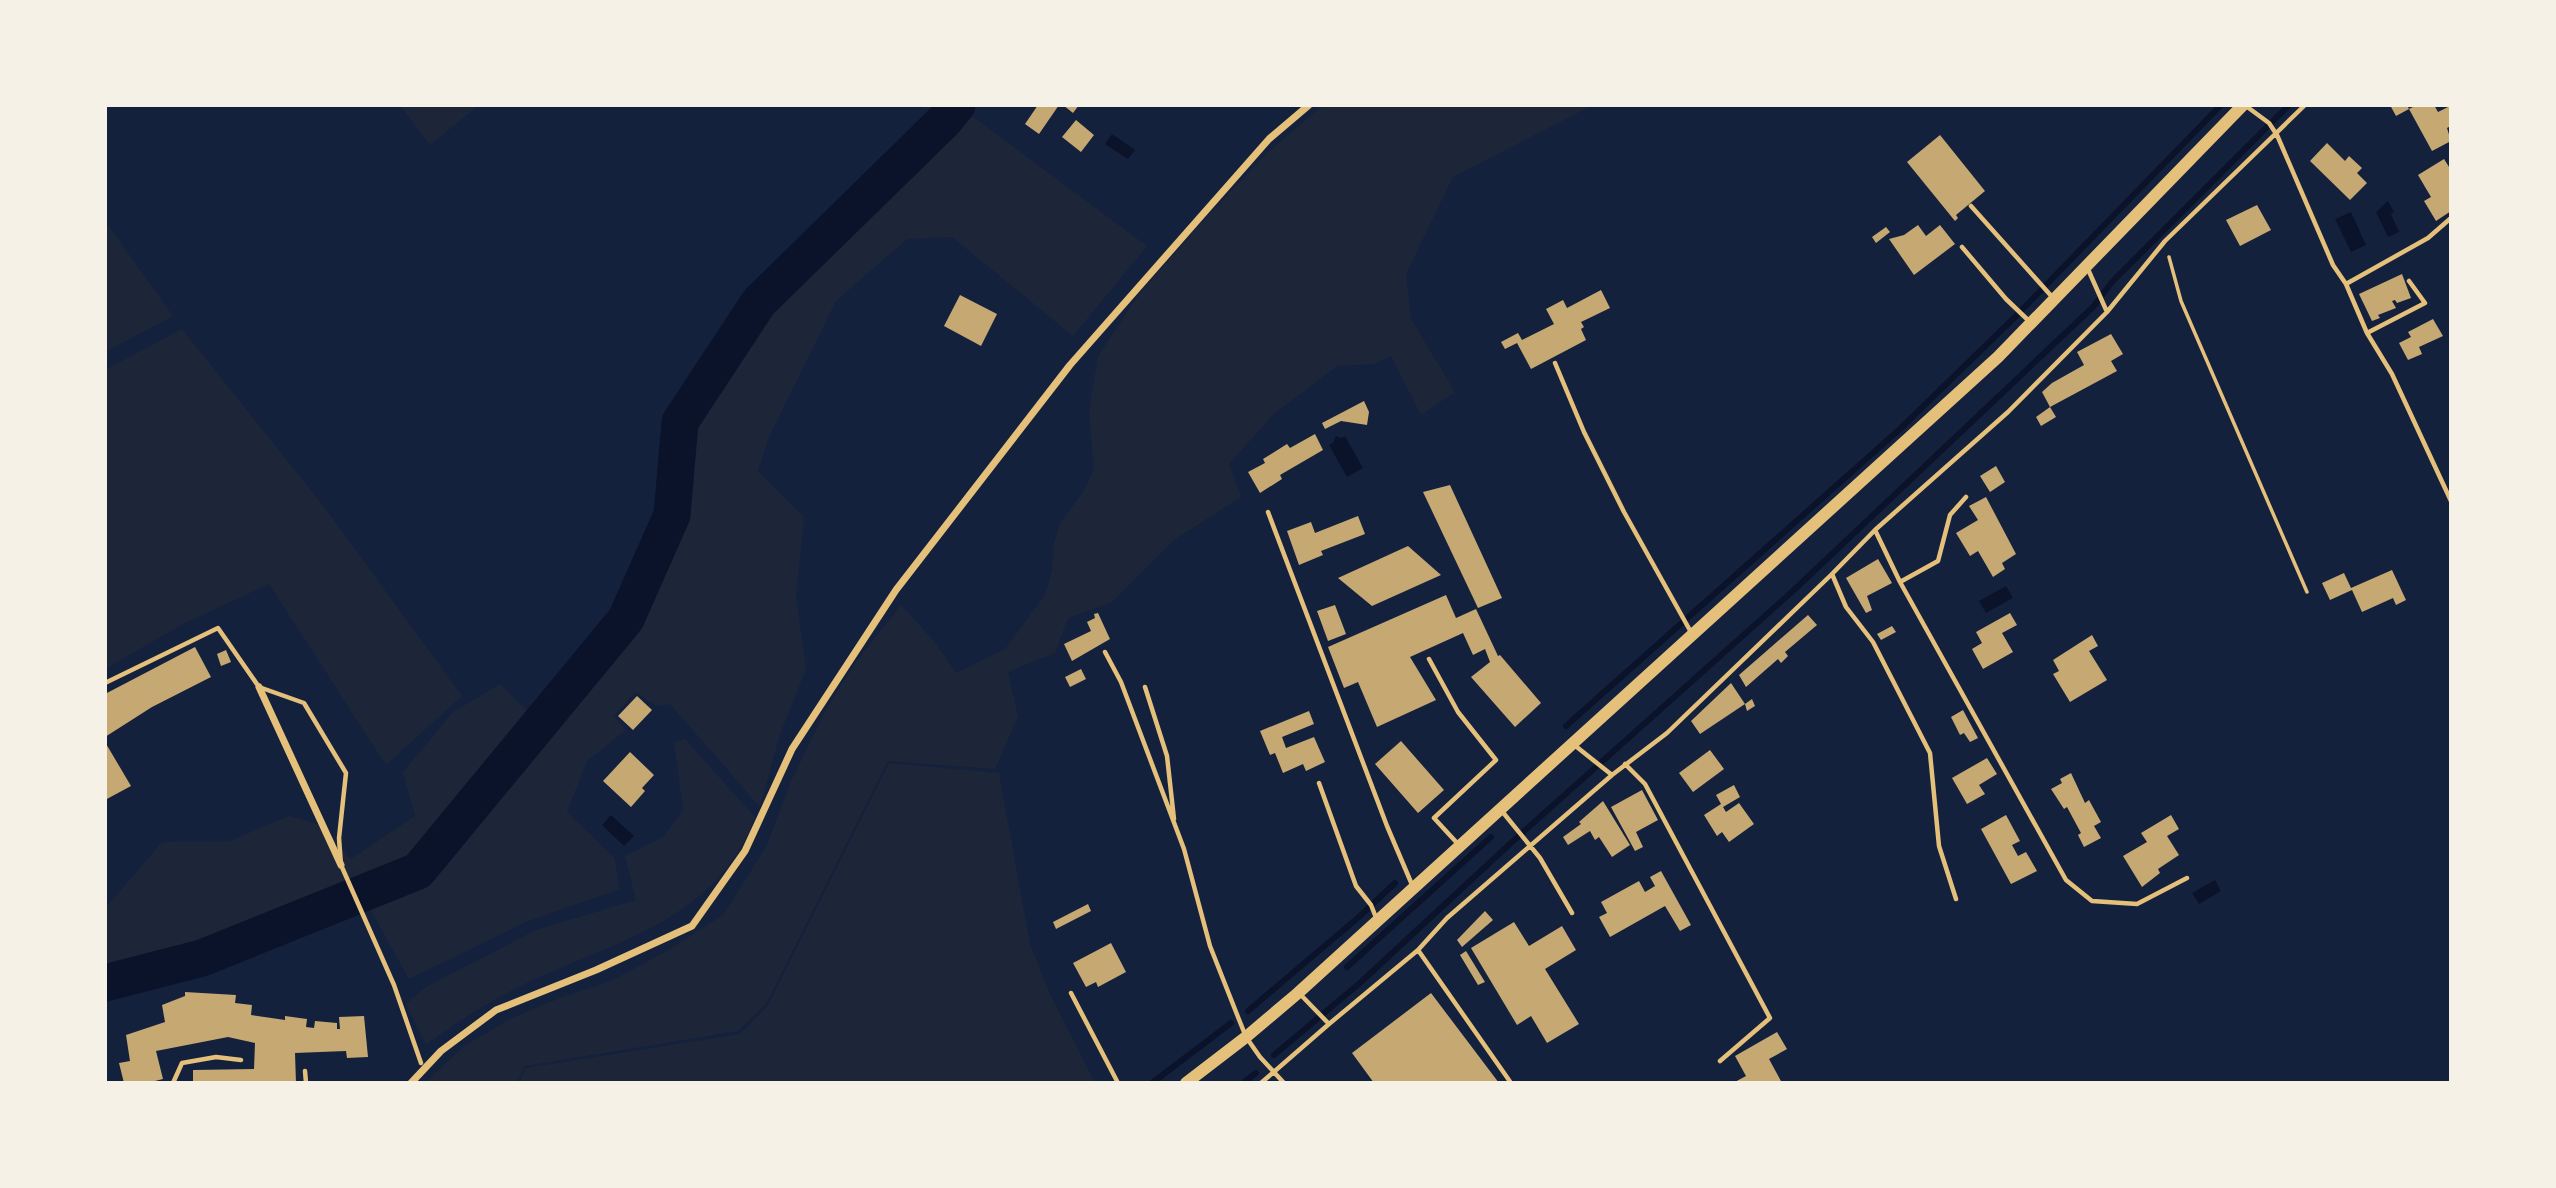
<svg xmlns="http://www.w3.org/2000/svg" width="2556" height="1188" font-family="Montserrat,sans-serif">
<style>
.green{fill:#1d2539}
.water{fill:#0b132b}
.lines{fill:none;stroke-linecap:round;stroke-linejoin:round}
.stream{stroke:#0b132b;stroke-width:6}
.river{stroke:#0b132b;stroke-width:37}
.building{fill:#c6a872}
.path{stroke:#e5c07b;stroke-width:3.5}
.service{stroke:#e5c07b;stroke-width:4.5}
.minor{stroke:#e5c07b;stroke-width:7}
.secondary{stroke:#e5c07b;stroke-width:12}
</style>
<rect width="100%" height="100%" fill="#14213d"/>
<path class="green" d="M 400,105 L 479,105 L 430,145 Z
M 1323,105 L 1593,105 L 1453,177 L 1406,274 L 1411,319 L 1455,392 L 1421,415 L 1391,356 L 1374,364 L 1337,366 L 1275,413 L 1229,464 L 1241,497 L 1174,540 L 1112,602 L 1068,618 L 1055,653 L 1008,672 L 1018,717 L 995,769 L 888,761 L 766,1004 L 738,1031 L 525,1066 L 517,1083 L 425,1083 L 464,1046 L 514,1017 L 560,998 L 611,981 L 669,950 L 724,914 L 767,845 L 791,781 L 829,704 L 858,659 L 901,605 L 934,641 L 956,673 L 1005,649 L 1045,595 L 1052,570 L 1054,543 L 1060,523 L 1083,492 L 1094,469 L 1089,410 L 1098,356 L 1139,294 L 1213,210 L 1266,154 Z
M 957,112 L 976,119 L 1147,246 L 1073,336 L 952,237 L 907,239 L 836,301 L 768,439 L 758,471 L 804,517 L 796,597 L 806,669 L 780,734 L 760,807 L 670,704 L 656,706 L 636,692 L 614,716 L 626,730 L 587,761 L 567,812 L 614,857 L 620,889 L 528,921 L 409,979 L 366,902 L 219,961 L 105,987 L 105,904 L 109,904 L 162,842 L 230,841 L 289,816 L 324,826 L 351,859 L 415,816 L 403,772 L 453,712 L 500,684 L 547,730 L 635,626 L 682,518 L 689,428 L 705,408 L 769,310 L 950,123 Z
M 105,221 L 173,316 L 105,352 Z
M 182,329 L 325,508 L 462,696 L 386,765 L 269,584 L 183,624 L 105,669 L 105,370 Z
M 685,739 L 755,817 C 714,928 599,944 507,993 C 479,1007 452,1027 426,1044 L 406,1004 L 426,987 L 536,930 L 636,900 L 625,856 L 663,837 L 683,810 L 674,742 Z
M 889,763 L 999,773 L 1030,944 L 1051,996 L 1095,1083 L 519,1083 L 526,1068 L 740,1034 L 768,1005 Z"/>
<path class="water" d="M 1112,134 L 1135,150 L 1128,159 L 1105,144 Z
M 2388,201 L 2394,212 L 2391,214 L 2399,232 L 2388,237 L 2376,212 Z
M 2351,212 L 2366,245 L 2351,252 L 2335,219 Z
M 1336,436 L 1341,438 L 1345,436 L 1363,468 L 1347,477 L 1329,445 L 1333,443 Z
M 2006,586 L 2013,598 L 1986,613 L 1979,601 Z
M 611,815 L 634,836 L 624,846 L 602,825 Z
M 2215,880 L 2221,891 L 2199,904 L 2192,893 Z"/>
<g class="lines">
<path class="stream" d="M 1566,726 L 1901,428 L 2015,317 L 2221,105
M 1347,967 L 1491,837
M 1248,1011 L 1360,916 L 1395,883
M 1274,1055 L 1361,982 L 1512,842 L 1794,590 L 2093,307 L 2112,282 L 2289,105
M 1152,1083 L 1231,1023
M 1243,1083 L 1256,1073"/>
<path class="river" d="M 105,983 L 202,958 L 418,871 L 626,619 L 672,515 L 680,422 L 759,302 L 945,120 L 957,105"/>
</g>
<path class="building" d="M 1038,105 L 1059,105 L 1039,134 L 1025,124 Z
M 1063,105 L 1079,105 L 1073,113 Z
M 2390,105 L 2407,105 L 2409,109 L 2396,116 Z
M 2417,105 L 2434,105 L 2438,112 L 2450,106 L 2451,126 L 2447,128 L 2451,141 L 2432,151 L 2409,109 Z
M 1076,120 L 1094,135 L 1081,152 L 1062,137 Z
M 1940,135 L 1985,191 L 1956,215 L 1958,218 L 1955,221 L 1907,162 Z
M 2327,143 L 2345,161 L 2349,156 L 2362,168 L 2357,173 L 2367,183 L 2350,200 L 2310,161 Z
M 2444,159 L 2451,170 L 2451,211 L 2436,221 L 2424,201 L 2431,197 L 2418,175 Z
M 2257,205 L 2271,230 L 2240,246 L 2226,220 Z
M 1918,225 L 1926,236 L 1940,225 L 1955,244 L 1914,275 L 1889,239 L 1904,235 Z
M 1886,227 L 1890,232 L 1876,243 L 1872,237 Z
M 2402,274 L 2411,298 L 2397,303 L 2395,300 L 2392,301 L 2396,308 L 2378,315 L 2380,318 L 2372,321 L 2359,294 Z
M 1601,290 L 1610,308 L 1581,322 L 1584,327 L 1581,329 L 1586,340 L 1531,369 L 1517,343 L 1505,349 L 1501,342 L 1518,333 L 1522,340 L 1554,324 L 1546,309 L 1563,300 L 1567,308 Z
M 960,295 L 997,314 L 981,346 L 944,326 Z
M 2433,319 L 2443,336 L 2419,347 L 2422,354 L 2408,360 L 2399,343 L 2411,337 L 2408,332 Z
M 2111,334 L 2123,354 L 2111,361 L 2117,371 L 2050,407 L 2042,392 L 2052,383 L 2084,365 L 2077,352 Z
M 1364,401 L 1369,412 L 1367,425 L 1341,421 L 1325,429 L 1322,423 Z
M 2050,407 L 2056,417 L 2041,426 L 2036,417 Z
M 1315,434 L 1323,450 L 1280,475 L 1282,479 L 1260,493 L 1248,472 L 1265,463 L 1263,459 L 1287,444 L 1290,448 Z
M 1996,466 L 2005,482 L 1990,492 L 1980,476 Z
M 1450,485 L 1502,598 L 1478,608 L 1423,492 Z
M 1986,497 L 2016,554 L 2002,563 L 2005,569 L 1993,577 L 1978,551 L 1970,556 L 1956,533 L 1978,520 L 1969,506 Z
M 1358,516 L 1365,534 L 1321,551 L 1323,555 L 1299,565 L 1287,531 L 1311,522 L 1315,533 Z
M 1408,546 L 1441,575 L 1372,606 L 1338,578 Z
M 1878,559 L 1892,583 L 1867,596 L 1872,610 L 1866,613 L 1846,578 Z
M 2392,570 L 2406,600 L 2396,605 L 2393,598 L 2362,612 L 2352,590 L 2330,600 L 2322,583 L 2344,573 L 2351,588 Z
M 1446,595 L 1456,618 L 1476,609 L 1498,656 L 1500,655 L 1541,703 L 1515,727 L 1471,677 L 1490,662 L 1485,649 L 1473,655 L 1463,633 L 1410,657 L 1436,700 L 1377,727 L 1358,682 L 1344,688 L 1328,647 Z
M 1335,605 L 1346,634 L 1328,641 L 1317,611 Z
M 1098,613 L 1110,639 L 1072,661 L 1064,644 L 1091,631 L 1087,622 L 1095,618 L 1094,614 Z
M 2010,613 L 2017,625 L 2002,633 L 2013,652 L 1983,669 L 1972,649 L 1982,643 L 1976,632 Z
M 1808,615 L 1817,625 L 1785,652 L 1788,656 L 1781,663 L 1778,659 L 1746,687 L 1739,675 Z
M 1892,626 L 1896,632 L 1881,640 L 1877,634 Z
M 2092,635 L 2098,646 L 2089,651 L 2107,680 L 2070,702 L 2053,674 L 2059,671 L 2053,660 Z
M 195,647 L 211,677 L 152,707 L 105,737 L 105,694 Z
M 226,650 L 231,662 L 221,666 L 217,654 Z
M 1081,669 L 1086,679 L 1070,687 L 1065,677 Z
M 1731,683 L 1745,704 L 1700,734 L 1691,721 Z
M 637,696 L 652,710 L 633,730 L 618,716 Z
M 1752,699 L 1755,706 L 1747,711 L 1745,704 Z
M 1963,710 L 1978,738 L 1970,742 L 1964,733 L 1960,735 L 1951,717 Z
M 1309,711 L 1314,724 L 1282,737 L 1286,748 L 1314,737 L 1325,762 L 1306,771 L 1303,764 L 1283,773 L 1275,753 L 1270,755 L 1260,731 Z
M 1401,741 L 1444,790 L 1418,813 L 1375,764 Z
M 105,742 L 131,786 L 105,800 Z
M 1710,750 L 1724,769 L 1693,792 L 1679,773 Z
M 630,752 L 654,775 L 642,788 L 645,791 L 631,807 L 603,781 Z
M 1987,758 L 1997,774 L 1979,785 L 1985,794 L 1967,804 L 1952,778 Z
M 2071,773 L 2085,803 L 2089,800 L 2101,822 L 2094,826 L 2101,838 L 2084,847 L 2078,835 L 2081,833 L 2067,807 L 2064,809 L 2051,789 L 2062,783 L 2060,779 Z
M 1734,785 L 1740,797 L 1723,807 L 1726,812 L 1739,803 L 1754,824 L 1729,842 L 1722,832 L 1717,836 L 1704,815 L 1721,804 L 1716,795 Z
M 1642,790 L 1658,820 L 1636,832 L 1643,847 L 1635,851 L 1611,807 Z
M 1603,801 L 1630,845 L 1612,857 L 1599,837 L 1595,840 L 1590,831 L 1568,845 L 1563,837 L 1581,824 L 1579,822 Z
M 2006,815 L 2020,841 L 2012,845 L 2018,856 L 2026,852 L 2037,871 L 2011,884 L 1981,829 Z
M 2171,815 L 2179,829 L 2167,836 L 2179,855 L 2158,869 L 2160,873 L 2142,887 L 2123,856 L 2147,842 L 2141,833 Z
M 1661,871 L 1691,925 L 1680,931 L 1665,906 L 1610,937 L 1599,917 L 1607,913 L 1601,902 L 1639,881 L 1645,892 L 1655,886 L 1650,877 Z
M 1088,904 L 1091,911 L 1056,929 L 1053,922 Z
M 1485,911 L 1493,920 L 1462,947 L 1457,940 Z
M 1514,922 L 1529,946 L 1562,926 L 1576,950 L 1545,969 L 1579,1024 L 1547,1043 L 1531,1016 L 1517,1025 L 1471,948 Z
M 1111,943 L 1126,972 L 1098,987 L 1096,982 L 1086,987 L 1073,963 Z
M 1466,951 L 1485,982 L 1478,985 L 1460,955 Z
M 185,992 L 236,995 L 235,1003 L 252,1005 L 251,1015 L 285,1020 L 285,1016 L 307,1019 L 306,1027 L 314,1028 L 315,1021 L 337,1023 L 337,1029 L 340,1029 L 339,1017 L 364,1016 L 368,1057 L 347,1058 L 346,1051 L 295,1053 L 296,1083 L 193,1083 L 193,1070 L 254,1069 L 255,1043 L 228,1037 L 156,1051 L 163,1079 L 147,1083 L 124,1083 L 119,1063 L 130,1061 L 126,1035 L 165,1022 L 162,1005 L 185,996 Z
M 1431,993 L 1499,1083 L 1374,1083 L 1352,1053 Z
M 1777,1032 L 1787,1049 L 1769,1059 L 1782,1083 L 1733,1083 L 1746,1076 L 1735,1056 Z"/>
<g class="lines">
<path class="path" d="M 2169,257 L 2181,301 L 2307,592"/>
<path class="service" d="M 2246,106 L 2269,123 L 2277,135 L 2333,265 L 2346,284 L 2367,333 L 2392,374 L 2451,501
M 1971,206 L 2054,299
M 1962,247 L 2006,299 L 2029,321
M 2087,267 L 2107,312 L 2008,412 L 1875,530 L 1900,582 L 2066,880 L 2092,901 L 2137,904 L 2187,878
M 2346,284 L 2428,238 L 2451,218
M 2107,312 L 2165,241 L 2305,105
M 2367,333 L 2425,303 L 2409,281
M 1555,363 L 1584,432 L 1624,512 L 1692,634
M 1268,512 L 1387,826 L 1413,887
M 1875,530 L 1832,574 L 1846,607 L 1873,642 L 1930,753 L 1939,846 L 1956,899
M 1900,582 L 1938,561 L 1950,515 L 1966,497
M 1105,652 L 1121,682 L 1184,849 L 1210,946 L 1238,1017 L 1246,1037 L 1260,1057 L 1284,1083
M 1429,659 L 1458,712 L 1496,760 L 1434,818 L 1458,844
M 105,683 L 218,628 L 259,687 L 304,703 L 346,773 L 339,838 L 341,865 L 394,985 L 421,1063
M 1145,687 L 1167,756 L 1174,819
M 1573,744 L 1612,775 L 1667,733 L 1832,574
M 1625,764 L 1645,784 L 1770,1018 L 1720,1061
M 1319,783 L 1356,886 L 1371,905 L 1377,920
M 1501,810 L 1540,858 L 1572,913
M 1418,950 L 1447,918 L 1612,775
M 1071,993 L 1118,1083
M 1299,993 L 1329,1024 L 1418,950 L 1511,1083
M 305,1071 L 306,1083
M 173,1083 L 182,1063 L 216,1057 L 241,1060
M 1261,1083 L 1329,1024"/>
<path class="minor" d="M 259,687 L 341,865
M 411,1083 L 441,1051 L 496,1010 L 596,970 L 692,926 L 745,851 L 792,749 L 896,590 L 1070,365 L 1269,139 L 1309,105"/>
<path class="secondary" d="M 1186,1083 L 1246,1037 L 1298,993 L 1998,357 L 2243,105"/>
</g>
<rect width="2556" height="1188" fill="none" stroke="#f6f1e7" stroke-width="214"/>
</svg>
